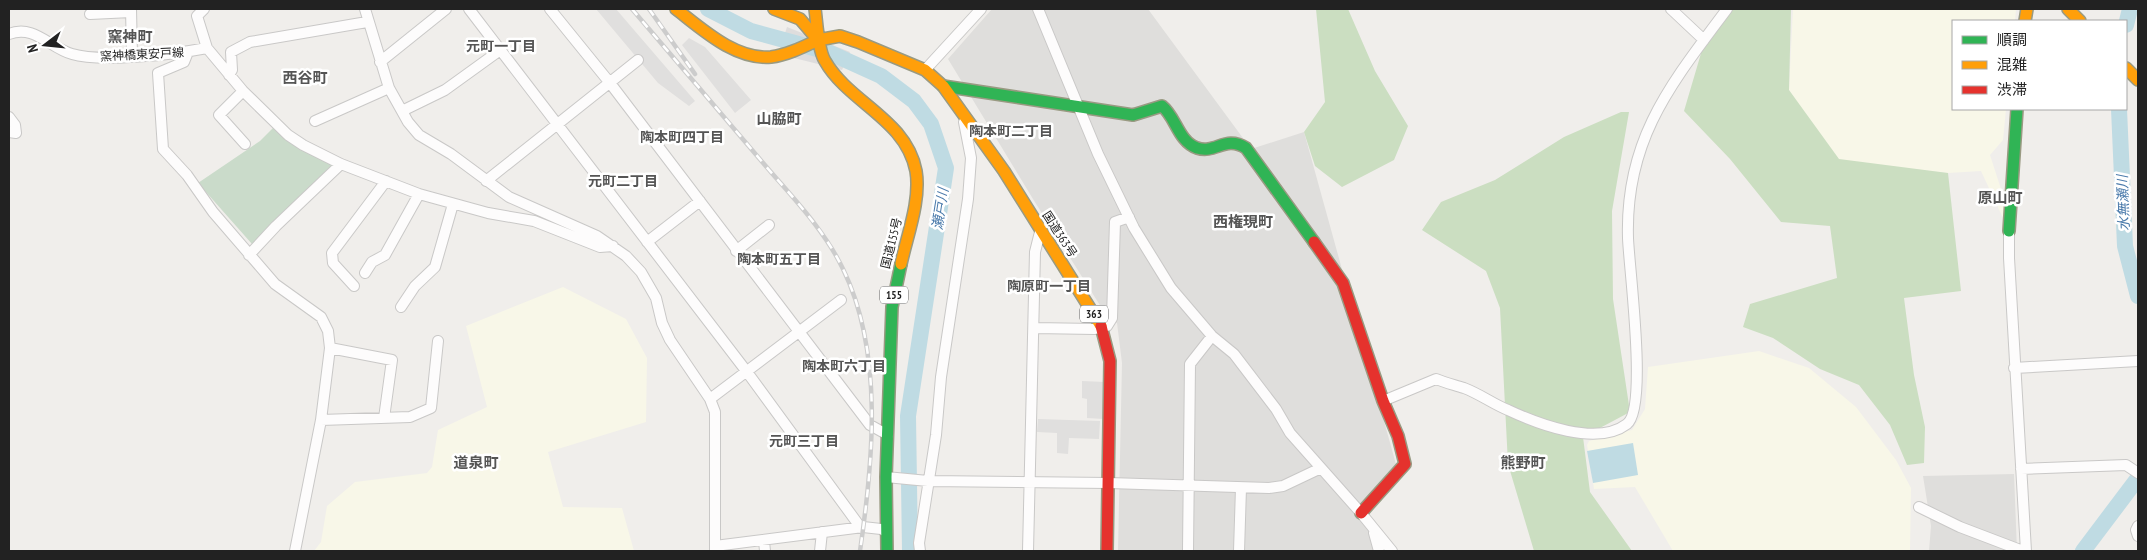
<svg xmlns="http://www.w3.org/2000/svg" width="2147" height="560" font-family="'PT Sans Narrow','Noto Sans JP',sans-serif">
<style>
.residential{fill:#dfdedc}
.education{fill:#f8f7e8}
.forest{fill:#cbdec1}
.cemetery{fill:#cadbca}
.parking{fill:#e0dfde}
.water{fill:#bfdbe3}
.pier{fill:#dedddd}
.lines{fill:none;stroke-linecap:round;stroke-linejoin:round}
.river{stroke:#bfdbe3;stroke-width:16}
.street-casing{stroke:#c9c8c7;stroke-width:12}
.fast-casing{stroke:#999a82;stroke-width:14}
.slow-casing{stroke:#999a82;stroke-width:14}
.jam-casing{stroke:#999a82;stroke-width:14}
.street{stroke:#fdfcfc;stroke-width:10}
.fast{stroke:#30b455;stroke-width:11}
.slow{stroke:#ff9f0a;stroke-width:11}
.jam{stroke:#e5322d;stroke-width:11}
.rail-casing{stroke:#ccc;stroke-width:4.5}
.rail{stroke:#fff;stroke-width:2.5;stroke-dasharray:8;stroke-linecap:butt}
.labels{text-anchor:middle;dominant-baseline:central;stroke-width:5;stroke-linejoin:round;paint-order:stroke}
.shield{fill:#fff;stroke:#646464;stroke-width:1}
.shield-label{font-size:11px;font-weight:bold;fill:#222}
.street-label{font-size:12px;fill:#222;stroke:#fff}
.neighbourhood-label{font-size:14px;font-weight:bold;fill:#555;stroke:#fff}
.water-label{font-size:14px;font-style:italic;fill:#4a7aab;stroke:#fff}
.quarter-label{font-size:15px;font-weight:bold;fill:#555;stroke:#fff}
</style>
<rect width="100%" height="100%" fill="#f0eeeb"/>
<path class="residential" d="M 992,9 L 1148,9 L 1251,149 L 1304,132 L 1397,468 L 1364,516 L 1386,551 L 1118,551 L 1122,363 L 1117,323 L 1108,318 L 1033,199 L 948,59 Z
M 2014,474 L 2017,551 L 1929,551 L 1931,526 L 1923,476 Z"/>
<path class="education" d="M 1793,9 L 2016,9 L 2015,21 L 1953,21 L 1953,109 L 2006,109 L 2003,140 L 1990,155 L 2010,217 L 2009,231 L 1981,171 L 1948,173 L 1837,161 L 1789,90 Z
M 563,287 L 626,319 L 647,358 L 646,422 L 548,452 L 563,507 L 622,508 L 634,551 L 314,551 L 321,542 L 327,506 L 355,482 L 427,473 L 432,467 L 438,430 L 487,407 L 466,326 Z
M 1759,351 L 1809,368 L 1856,407 L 1896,460 L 1911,488 L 1910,551 L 1673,551 L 1635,487 L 1594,489 L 1587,445 L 1589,441 L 1632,430 L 1645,409 L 1648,367 Z"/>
<path class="forest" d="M 1316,9 L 1348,9 L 1375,71 L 1408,126 L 1394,160 L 1342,187 L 1315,166 L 1304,132 L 1325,102 Z
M 1732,9 L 1791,9 L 1789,90 L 1839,159 L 1948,173 L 1961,291 L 1904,298 L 1914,375 L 1925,427 L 1924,463 L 1907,465 L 1890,425 L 1859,385 L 1820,369 L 1773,338 L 1743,327 L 1750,304 L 1837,278 L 1830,226 L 1781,222 L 1730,159 L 1684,111 L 1702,50 Z
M 1621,112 L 1629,112 L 1612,211 L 1613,299 L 1630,412 L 1583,437 L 1590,492 L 1632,551 L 1534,551 L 1508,464 L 1500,308 L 1486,271 L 1422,230 L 1441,202 L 1495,180 L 1564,137 Z"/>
<path class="cemetery" d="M 276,125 L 335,165 L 252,244 L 198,183 L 260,141 Z"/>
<path class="parking" d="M 596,9 L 616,9 L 695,101 L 689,106 L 658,83 Z
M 689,38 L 705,47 L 751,100 L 735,113 L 682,45 Z
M 1082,381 L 1105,382 L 1103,419 L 1087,418 L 1087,399 L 1082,398 Z
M 1038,419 L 1100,421 L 1099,439 L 1069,438 L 1068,454 L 1057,453 L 1057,433 L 1037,432 Z"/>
<path class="water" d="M 1633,443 L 1638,475 L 1593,483 L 1587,451 Z"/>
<path class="pier" d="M 787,27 L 850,52 L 842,70 L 778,54 Z"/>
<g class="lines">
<path class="river" d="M 708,9 L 751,31 L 828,52 L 881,76 L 914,101 L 931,124 L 946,168 L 908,416 L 910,551
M 2126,25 L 2130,9
M 2119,109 L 2125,246 L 2138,296
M 2083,551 L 2138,478"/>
<g class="street-casing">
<path id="street" d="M 131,9 L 132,55
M 204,9 L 197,16 L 207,48 L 243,91 L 288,135 L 303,145 L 341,164 L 419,194 L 488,213 L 534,221 L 600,247 L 613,246
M 365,9 L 389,88 L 408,122 L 419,135 L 451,154 L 509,197 L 597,236 L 626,256 L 641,272 L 656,298 L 662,323 L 670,340 L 710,399 L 715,412 L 715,551
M 469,9 L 747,372 L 861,528
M 550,9 L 610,83 L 870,425 L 888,435
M 1038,9 L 1098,154 L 1134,228 L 1171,288 L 1212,336 L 1234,354 L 1276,409 L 1290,433 L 1361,513 L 1392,551
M 1671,9 L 1704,40
M 90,14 L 131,12
M 9,34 C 34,24 50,48 72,54 C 101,63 176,54 207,48
M 188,52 L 184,62 L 158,73 L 163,149 L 187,175 L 213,212 L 275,284 L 321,317 L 328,331 L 330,348 L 321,420 L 295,551
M 380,62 L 446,9
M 925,70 L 981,9
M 229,75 L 232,70 L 231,52 L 250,42 L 367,22
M 243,91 L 219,115 L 245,144
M 402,111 L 445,90 L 499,51
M 9,117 L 15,125 L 16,133 L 9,132
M 315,121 L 389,88
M 486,181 L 638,60
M 2009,231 L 2009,258 L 2026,551
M 647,242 L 700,201
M 736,251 L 769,225
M 249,255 L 276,226 L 341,164
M 365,273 L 372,262 L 385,255 L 419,194
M 354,286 L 333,263 L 332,253 L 386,181
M 401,307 L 415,286 L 435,267 L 453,204
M 1034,328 L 1095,329 L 1107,326 L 1112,318 L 1115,222 L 1129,217
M 330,348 L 392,360 L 384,418
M 2014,368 L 2138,361
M 710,399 L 841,300
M 1383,401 L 1436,379 C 1446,383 1455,385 1464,388 C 1480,394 1493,404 1508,410 C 1538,424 1597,447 1627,424 C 1648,408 1629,268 1628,238 C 1625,139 1671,84 1727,9
M 321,420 L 410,417 L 431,408 L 438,341
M 2021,469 L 2126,465 L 2138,473
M 886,477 L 928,481 L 1109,483 L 1269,488 L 1283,486 L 1321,468
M 1919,507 L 1960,527 L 2023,551
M 2138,526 L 2136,530 L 2138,536
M 1374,533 L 1379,551
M 764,541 L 765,551
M 715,546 L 863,527 L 881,529 L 886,532
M 820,551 L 822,532
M 920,551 L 919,543 L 936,435 L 941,377 L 968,199 L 971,158 L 964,122
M 1028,551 L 1035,252 L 1041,228
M 1188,551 L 1190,364 L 1212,336
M 1239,551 L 1241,488"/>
</g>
<g class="fast-casing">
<path id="fast" d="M 943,86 L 1133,115 L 1162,106 C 1176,117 1178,141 1197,148 C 1216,154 1225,135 1246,148 L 1314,242
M 2009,231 L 2017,109
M 887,551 L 886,477 L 892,307 L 901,264"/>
</g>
<g class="slow-casing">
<path id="slow" d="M 676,9 C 702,29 735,60 771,57 C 787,55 803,47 818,40 L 800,19 L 774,9
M 815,9 C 817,23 818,50 825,61 C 849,103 906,119 916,171 C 921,200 907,236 901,264
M 2068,9 L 2080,21
M 2025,21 L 2027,9
M 818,40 L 840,36 L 858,42 L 925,70 L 943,86 L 1004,171 L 1101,326
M 2126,68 L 2138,80"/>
</g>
<g class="jam-casing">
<path id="jam" d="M 1314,242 L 1343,283 L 1383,401 L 1398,436 L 1405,464 L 1361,513
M 1101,326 L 1110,361 L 1107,551"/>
</g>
<use href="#street" class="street"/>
<use href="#fast" class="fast"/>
<use href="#slow" class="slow"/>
<use href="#jam" class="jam"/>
<g class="rail-casing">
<path id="rail" d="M 632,9 C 676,61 720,112 764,164 C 792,197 824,229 843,269 C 884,353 873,462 860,551
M 649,9 L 695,74"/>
</g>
<use href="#rail" class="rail"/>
</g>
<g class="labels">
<g class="shield">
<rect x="880" y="286.5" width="28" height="17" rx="4"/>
<rect x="1080" y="305.5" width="28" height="17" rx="4"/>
</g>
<g class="shield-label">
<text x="894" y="295">155</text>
<text x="1094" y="314">363</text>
</g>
<g class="street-label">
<text transform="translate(142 54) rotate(-3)">窯神橋東安戸線</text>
<text transform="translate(1060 234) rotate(57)">国道363号</text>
<text transform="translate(891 243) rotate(-76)">国道155号</text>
</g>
<g class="neighbourhood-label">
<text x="501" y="46">元町一丁目</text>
<text x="1011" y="131">陶本町二丁目</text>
<text x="682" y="137">陶本町四丁目</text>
<text x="623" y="181">元町二丁目</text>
<text x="779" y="259">陶本町五丁目</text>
<text x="1049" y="286">陶原町一丁目</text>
<text x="844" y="366">陶本町六丁目</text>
<text x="804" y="441">元町三丁目</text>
</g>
<g class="water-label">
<text transform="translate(2123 203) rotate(-92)">水無瀬川</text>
<text transform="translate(940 209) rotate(-81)">瀬戸川</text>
</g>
<g class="quarter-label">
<text x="130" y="36">窯神町</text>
<text x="305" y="77">西谷町</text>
<text x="779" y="118">山脇町</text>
<text x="2000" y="197">原山町</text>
<text x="1243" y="221">西権現町</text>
<text x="476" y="462">道泉町</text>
<text x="1523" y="462">熊野町</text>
</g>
</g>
<rect width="2147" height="560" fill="none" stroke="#222222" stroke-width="20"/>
<rect x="1952" y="20" width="175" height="90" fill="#ffffff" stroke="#a7a7a7"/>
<rect x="1962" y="36" width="25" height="8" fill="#30b455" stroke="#a7a7a7"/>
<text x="1997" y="45" font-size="15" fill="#222222">順調</text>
<rect x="1962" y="61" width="25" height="8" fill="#ff9f0a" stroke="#a7a7a7"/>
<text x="1997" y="70" font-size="15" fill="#222222">混雑</text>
<rect x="1962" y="86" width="25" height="8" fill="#e5322d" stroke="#a7a7a7"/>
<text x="1997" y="95" font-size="15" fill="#222222">渋滞</text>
<g transform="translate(45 45) rotate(254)" stroke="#ffffff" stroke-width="4" paint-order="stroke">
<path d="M0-4L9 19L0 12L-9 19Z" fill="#222222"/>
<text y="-8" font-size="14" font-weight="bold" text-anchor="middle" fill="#222222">N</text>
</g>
</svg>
